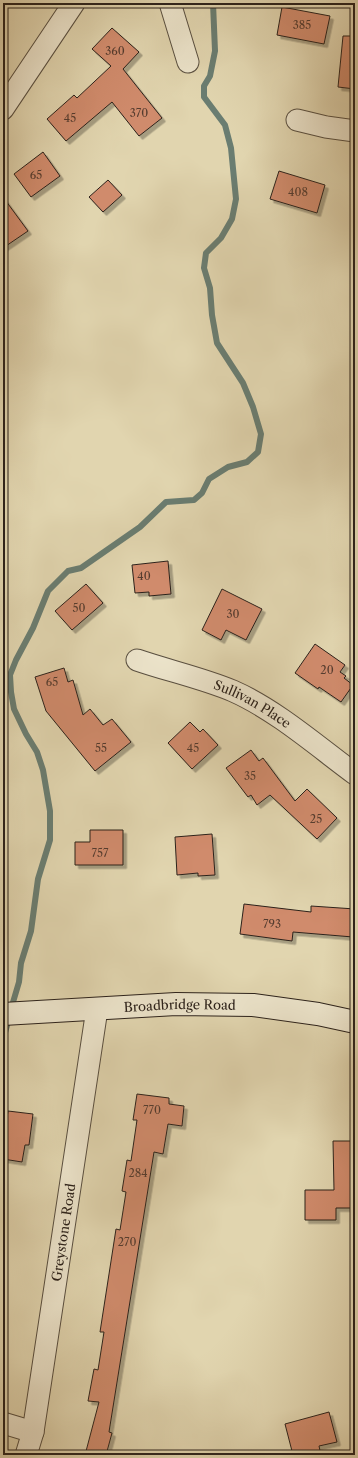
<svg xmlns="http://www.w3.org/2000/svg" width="358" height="1458" font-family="'Libre Caslon Text',serif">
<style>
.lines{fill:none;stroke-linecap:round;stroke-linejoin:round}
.stream{stroke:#6a7d71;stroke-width:6}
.building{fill:#d08b6c;stroke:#2c221b;filter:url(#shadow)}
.street-casing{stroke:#594f40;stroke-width:23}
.secondary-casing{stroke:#2c221b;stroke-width:24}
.street{stroke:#ece4cb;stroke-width:21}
.secondary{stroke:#ece4cb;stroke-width:22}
.labels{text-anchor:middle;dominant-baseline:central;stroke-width:3;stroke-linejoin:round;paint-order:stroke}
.number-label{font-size:11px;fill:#553c2f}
.street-label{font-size:13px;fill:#2c221b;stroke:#ece4cb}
</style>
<defs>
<filter id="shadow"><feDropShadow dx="3.5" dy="3.5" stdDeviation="0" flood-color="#0004"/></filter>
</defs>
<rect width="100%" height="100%" fill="#e1d5af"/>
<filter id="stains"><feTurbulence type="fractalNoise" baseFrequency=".005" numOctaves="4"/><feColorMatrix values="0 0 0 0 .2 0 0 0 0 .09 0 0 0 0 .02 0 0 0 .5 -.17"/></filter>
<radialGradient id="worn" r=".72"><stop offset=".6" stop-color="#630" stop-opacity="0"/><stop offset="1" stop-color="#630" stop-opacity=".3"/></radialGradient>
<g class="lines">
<path class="stream" d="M 11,1009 L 19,982 L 21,963 L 31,931 L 38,879 L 50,840 L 50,811 L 43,770 L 37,752 L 26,734 L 14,709 L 11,692 L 10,675 L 16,660 L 33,628 L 48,591 L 68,571 L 81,568 L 140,527 L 166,502 L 194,500 L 202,493 L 209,479 L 228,467 L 247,462 L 258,452 L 261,434 L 253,407 L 243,383 L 217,343 L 212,315 L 210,288 L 204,268 L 206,253 L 221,238 L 232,219 L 236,199 L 231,148 L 225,125 L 204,97 L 204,86 L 210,76 L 215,51 L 213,3
M 3,1040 L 9,1018"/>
</g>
<path class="building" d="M 282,7 L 330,16 L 324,44 L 277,35 Z
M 112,28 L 139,52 L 123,69 L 162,118 L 139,136 L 112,102 L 66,141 L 47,119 L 74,95 L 77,98 L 111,66 L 92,49 Z
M 343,36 L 355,36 L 355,89 L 338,87 Z
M 43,152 L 60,176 L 31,197 L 14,174 Z
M 279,171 L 325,185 L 317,213 L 270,199 Z
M 108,180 L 122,195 L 103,212 L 89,197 Z
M 3,197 L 28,231 L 3,248 Z
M 168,561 L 171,594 L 149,596 L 149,592 L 135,593 L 132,565 Z
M 86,584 L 103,603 L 72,630 L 55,611 Z
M 222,589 L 262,609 L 246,640 L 226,630 L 221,640 L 202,630 Z
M 315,644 L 345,665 L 340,672 L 346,676 L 344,678 L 353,685 L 341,702 L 319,687 L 318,689 L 295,673 Z
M 64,668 L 68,682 L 73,680 L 83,715 L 90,709 L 103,725 L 112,719 L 131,742 L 95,771 L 46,711 L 35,677 Z
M 190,722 L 200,732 L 203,729 L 218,745 L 192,769 L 168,743 Z
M 251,750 L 259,761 L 263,758 L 295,801 L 307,789 L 337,818 L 317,839 L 270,795 L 257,805 L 251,795 L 248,797 L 226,768 Z
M 90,830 L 123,830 L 123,865 L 75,865 L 75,842 L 90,842 Z
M 212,834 L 215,875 L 198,876 L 198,873 L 177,875 L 175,837 Z
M 244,904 L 311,912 L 311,906 L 355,909 L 355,933 L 353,934 L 353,937 L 293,932 L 292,941 L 240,934 Z
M 137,1094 L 169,1098 L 169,1104 L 184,1106 L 182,1126 L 168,1124 L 163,1154 L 154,1152 L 109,1432 L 112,1433 L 106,1455 L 85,1455 L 99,1402 L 88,1401 L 94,1369 L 98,1370 L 104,1332 L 100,1332 L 116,1229 L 120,1230 L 126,1192 L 122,1191 L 127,1160 L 131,1161 L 137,1120 L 133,1120 Z
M 8,1111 L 33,1114 L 29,1145 L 25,1145 L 22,1162 L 3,1159 L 3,1147 Z
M 333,1141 L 355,1141 L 355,1208 L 336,1208 L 336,1220 L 305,1220 L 305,1190 L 334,1190 Z
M 329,1412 L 337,1442 L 319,1446 L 321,1455 L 293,1455 L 285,1424 Z"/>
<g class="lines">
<g class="street-casing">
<g id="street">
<path d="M 170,3 L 188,62"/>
<path d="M 3,109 L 74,3"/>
<path d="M 297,120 L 326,127 L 355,131"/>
<path id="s1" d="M 137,660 C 169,671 202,678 233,691 C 276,710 317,746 355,774"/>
<path d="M 3,1423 L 33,1432"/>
<path id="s2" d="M 26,1455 L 33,1432 L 97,1009"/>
</g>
</g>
<g class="secondary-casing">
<g id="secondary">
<path id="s3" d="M 3,1014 L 176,1004 L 253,1005 L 318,1014 L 355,1022"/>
</g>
</g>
<use href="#street" class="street"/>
<use href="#secondary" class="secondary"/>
</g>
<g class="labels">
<g class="number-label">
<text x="302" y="25">385</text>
<text x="115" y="51">360</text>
<text x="139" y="113">370</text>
<text x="70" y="118">45</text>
<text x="36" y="175">65</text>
<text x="298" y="192">408</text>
<text x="144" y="576">40</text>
<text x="79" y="608">50</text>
<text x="233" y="614">30</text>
<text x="327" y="670">20</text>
<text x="52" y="682">65</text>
<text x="101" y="748">55</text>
<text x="193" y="748">45</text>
<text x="250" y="776">35</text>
<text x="316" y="819">25</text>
<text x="100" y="853">757</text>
<text x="272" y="924">793</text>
<text x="152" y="1110">770</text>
<text x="138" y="1173">284</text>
<text x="127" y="1242">270</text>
</g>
<g class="street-label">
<text stroke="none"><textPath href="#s1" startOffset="124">Sullivan Place</textPath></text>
<text stroke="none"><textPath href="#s3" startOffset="177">Broadbridge Road</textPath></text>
<text stroke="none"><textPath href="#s2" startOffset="226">Greystone Road</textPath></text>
</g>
</g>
<rect width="358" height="1458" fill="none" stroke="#e1d5af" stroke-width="16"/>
<rect x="4" y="4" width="350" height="1450" fill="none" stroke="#2c221b" stroke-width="2"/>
<rect x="8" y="8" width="342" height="1442" fill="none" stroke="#2c221b"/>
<rect width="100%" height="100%" filter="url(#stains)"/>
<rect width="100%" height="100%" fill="url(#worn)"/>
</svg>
